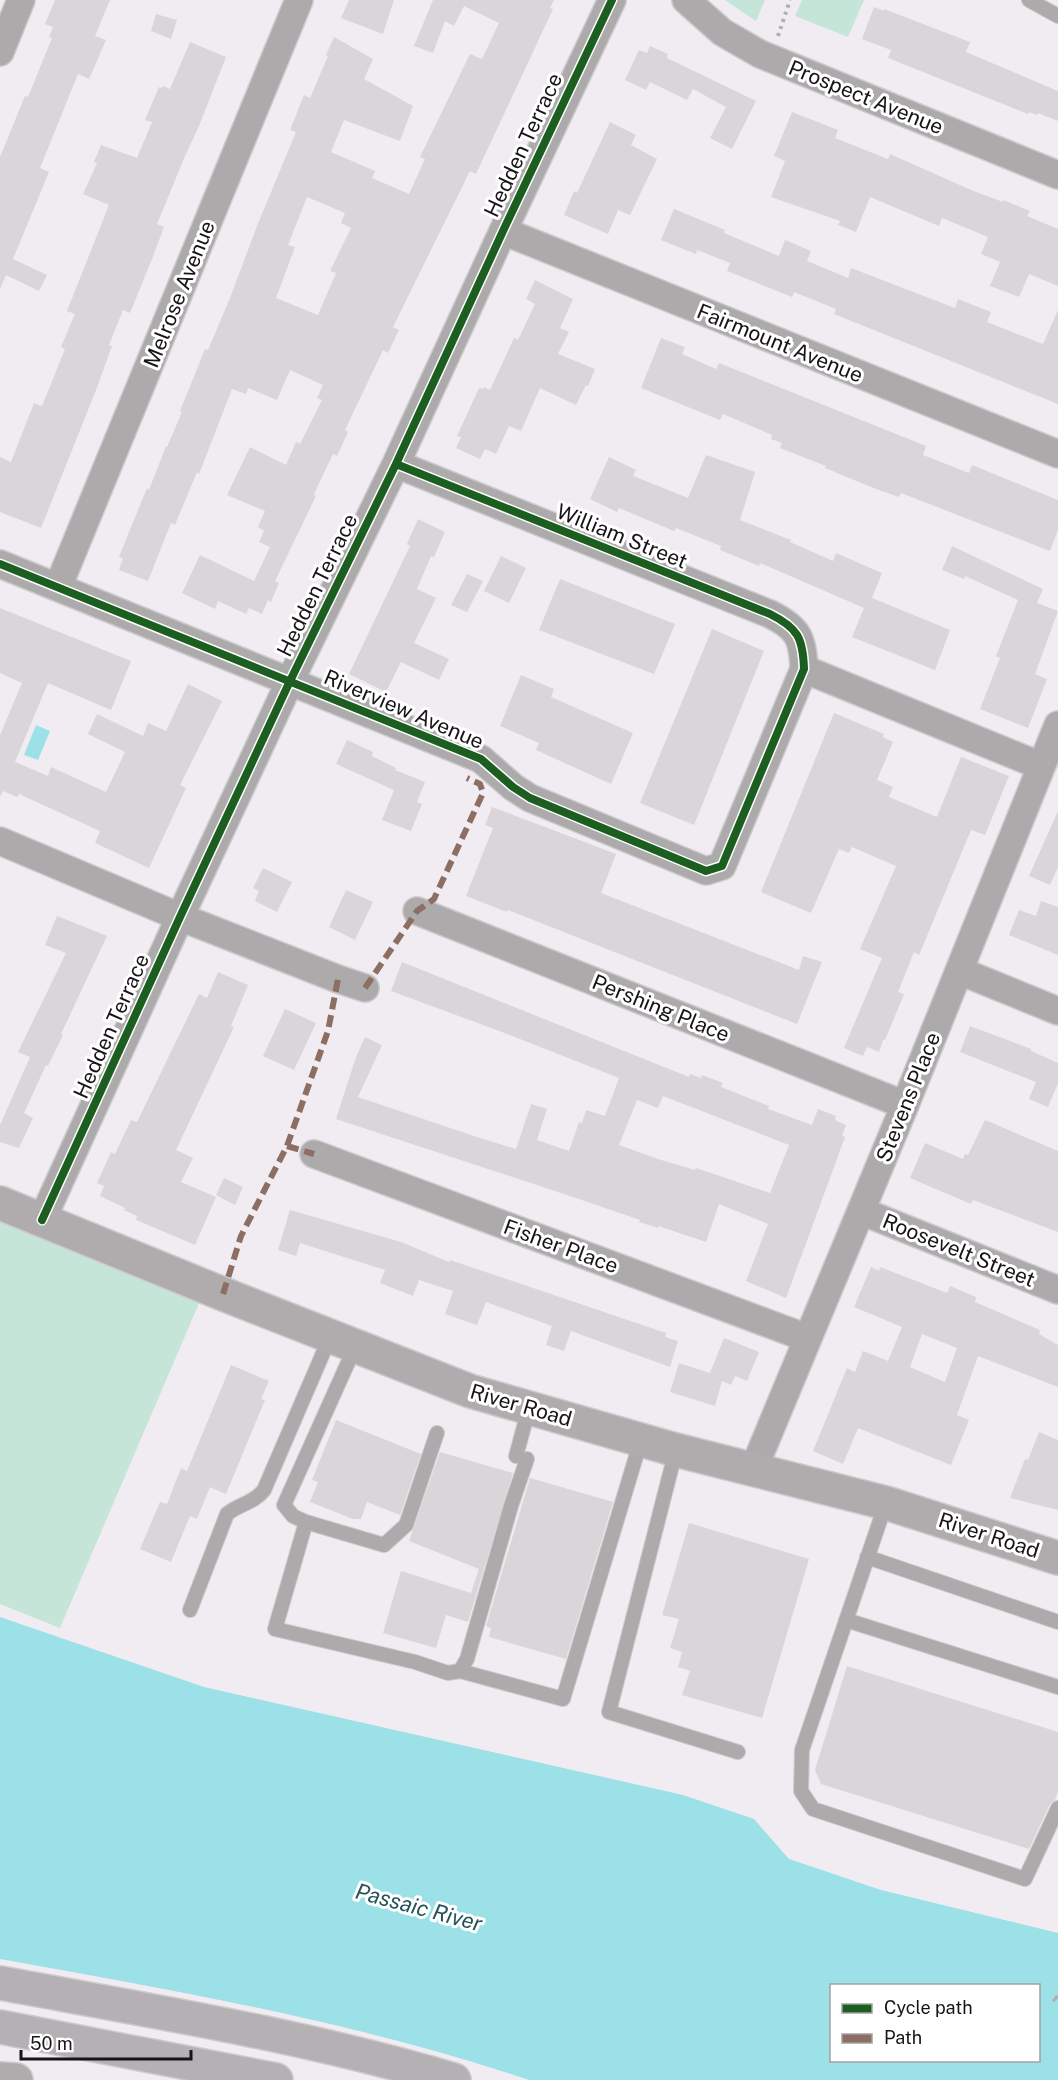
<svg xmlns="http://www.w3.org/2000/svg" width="1058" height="2080" font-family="'Public Sans',sans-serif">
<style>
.green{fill:#c4e5d7}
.water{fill:#9be1e7;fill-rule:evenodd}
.building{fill:#d9d5d9;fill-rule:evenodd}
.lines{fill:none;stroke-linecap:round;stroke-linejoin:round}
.lane-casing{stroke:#cdcacd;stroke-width:16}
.street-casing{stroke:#cdcacd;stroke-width:30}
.primary-casing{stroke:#cdcacd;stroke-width:36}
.highway-casing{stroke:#cdcacd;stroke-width:36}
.path{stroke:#b0adaf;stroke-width:4;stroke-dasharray:3 4.5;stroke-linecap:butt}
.lane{stroke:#acaaaa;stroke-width:14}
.street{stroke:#acaaaa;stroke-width:27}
.primary{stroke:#b0acae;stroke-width:33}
.highway{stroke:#b5b0b3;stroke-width:33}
.quiet{stroke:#8d6e63;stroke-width:6;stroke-dasharray:12 6;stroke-linecap:butt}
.cycleway-casing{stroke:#fff;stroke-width:11}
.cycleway{stroke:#1b5e20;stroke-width:8}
.labels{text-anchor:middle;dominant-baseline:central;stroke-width:6;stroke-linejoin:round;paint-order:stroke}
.street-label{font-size:21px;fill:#171317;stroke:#fff}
.water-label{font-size:22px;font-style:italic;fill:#255357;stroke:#fff}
</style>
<rect width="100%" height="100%" fill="#f1ecf1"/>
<path class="green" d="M 725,0 L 765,0 L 756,21 Z
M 802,0 L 864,0 L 848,37 L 795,16 Z
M 0,1203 L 206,1287 L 60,1628 L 0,1604 Z"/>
<path class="water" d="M 36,725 L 50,731 L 38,760 L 24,755 Z
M 0,1617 L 204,1687 L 683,1795 L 754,1819 L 789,1859 L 881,1890 L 1058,1933 L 1058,2080 L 529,2080 C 357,2022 178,1991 0,1959 ZM 832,1986 L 1038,1986 L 1038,2060 L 832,2060 Z"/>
<path class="building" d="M 55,0 L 110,0 L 95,36 L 106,40 L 89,79 L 78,74 L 40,168 L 49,172 L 13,259 L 47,275 L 39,291 L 6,275 L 0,289 L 0,157 L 25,96 L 28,97 L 52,38 L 49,37 L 53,27 L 45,24 Z
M 349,0 L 394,0 L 383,34 L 341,18 Z
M 433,0 L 554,0 L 550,8 L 553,9 L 476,174 L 470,171 L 393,327 L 399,330 L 388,353 L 383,350 L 345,430 L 348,432 L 337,456 L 333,454 L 314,494 L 316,496 L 275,581 L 279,583 L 271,602 L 268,600 L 262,614 L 249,608 L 246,614 L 218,601 L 215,609 L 182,593 L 200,555 L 254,581 L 270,547 L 259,542 L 264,531 L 258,527 L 265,511 L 227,495 L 250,447 L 286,465 L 296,442 L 300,444 L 322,400 L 317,398 L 323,385 L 290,370 L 277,400 L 248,388 L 246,394 L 232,389 L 199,474 L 197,472 L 175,525 L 171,523 L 148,581 L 119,570 L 123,558 L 119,557 L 127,537 L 147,488 L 149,490 L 166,446 L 167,447 L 182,412 L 180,411 L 205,349 L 208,350 L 230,298 L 257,226 L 296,132 L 290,130 L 304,95 L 310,98 L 328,56 L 326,55 L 334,37 L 373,59 L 364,79 L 413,106 L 400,141 L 344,120 L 331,152 L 375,171 L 372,178 L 409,194 L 425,159 L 420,157 L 470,54 L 482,59 L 499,23 L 464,6 L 454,26 L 445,21 L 433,53 L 414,46 ZM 307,197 L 345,213 L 341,223 L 351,228 L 330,271 L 336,273 L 318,315 L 276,298 L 295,247 L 288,245 Z
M 874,7 L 884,11 L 884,9 L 970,42 L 966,52 L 1058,91 L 1058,121 L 1038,113 L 1037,115 L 1029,112 L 1028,114 L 888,58 L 891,50 L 862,39 Z
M 156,14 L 177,20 L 171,39 L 151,31 Z
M 190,42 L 226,57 L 199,126 L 185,156 L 157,224 L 164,227 L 152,259 L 130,313 L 123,310 L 109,345 L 112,346 L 96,390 L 41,528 L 0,512 L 0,457 L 11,462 L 34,403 L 42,406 L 65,349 L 61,347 L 75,314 L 67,311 L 109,205 L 83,194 L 97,163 L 94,162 L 101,145 L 137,158 L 152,122 L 145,120 L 159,87 L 162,88 L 163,86 L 170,89 Z
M 650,46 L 668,54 L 667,58 L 756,101 L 732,149 L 710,138 L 726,107 L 693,89 L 687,100 L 650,82 L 646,90 L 625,80 L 639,50 L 647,53 Z
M 792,112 L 838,130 L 835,138 L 888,159 L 890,154 L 971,190 L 1003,202 L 1003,200 L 1030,211 L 1027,216 L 1058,229 L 1058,286 L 1029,274 L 1019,297 L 990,286 L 1000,262 L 981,254 L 988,237 L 942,218 L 939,226 L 870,197 L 856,232 L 838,225 L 840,221 L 771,197 L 785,161 L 774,156 Z
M 610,122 L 636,135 L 631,145 L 657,159 L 630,215 L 618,210 L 608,234 L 564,215 L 574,191 L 577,193 Z
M 674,209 L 725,230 L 724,233 L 779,256 L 785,240 L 811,251 L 807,261 L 848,278 L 851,268 L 955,308 L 958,299 L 991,312 L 987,322 L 1043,344 L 1058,310 L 1058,404 L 834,314 L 836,309 L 794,292 L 792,297 L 727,271 L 730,263 L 697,250 L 696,254 L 661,240 Z
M 535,280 L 573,299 L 560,328 L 569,332 L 558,354 L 595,369 L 588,386 L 586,385 L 576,405 L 540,388 L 521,431 L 509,426 L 496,454 L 485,449 L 480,459 L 456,448 L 461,437 L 457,436 L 479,388 L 483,389 L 484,387 L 490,390 L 514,338 L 518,340 L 535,304 L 526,299 Z
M 661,338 L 685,347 L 682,354 L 716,369 L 719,363 L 926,446 L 923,455 L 969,473 L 972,465 L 1058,500 L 1058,530 L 1050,551 L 901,493 L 899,497 L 876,489 L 825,468 L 826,466 L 780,448 L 782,443 L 771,439 L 772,435 L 723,414 L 720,420 L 641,388 Z
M 706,455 L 755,472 L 740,520 L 791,540 L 790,542 L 833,561 L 836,553 L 882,573 L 872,598 L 950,630 L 935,670 L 852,637 L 864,608 L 760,563 L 759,566 L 720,550 L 721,546 L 676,528 L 674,531 L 619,508 L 617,512 L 590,499 L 609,457 L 636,470 L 633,476 L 688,498 Z
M 418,519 L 445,532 L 434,557 L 431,556 L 417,589 L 436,598 L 414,643 L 449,659 L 439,680 L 401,662 L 386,692 L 349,674 L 410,546 L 407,544 Z
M 952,546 L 1043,589 L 1037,603 L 1058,611 L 1035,674 L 1047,679 L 1028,728 L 980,709 L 1000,658 L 996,656 L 1018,600 L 965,576 L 964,579 L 942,570 Z
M 501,556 L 526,568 L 509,603 L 484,591 Z
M 467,574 L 483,581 L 467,612 L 451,605 Z
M 560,579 L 675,624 L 654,674 L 539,630 Z
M 0,608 L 131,661 L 111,710 L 48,683 L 15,762 L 48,776 L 51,767 L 106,792 L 125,752 L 88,734 L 97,714 L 143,736 L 148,723 L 166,731 L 188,684 L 222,701 L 180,785 L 186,788 L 149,868 L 95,843 L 100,831 L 19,794 L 17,797 L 3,791 L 0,797 L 0,735 L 22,683 L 0,673 Z
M 712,629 L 764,651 L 694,825 L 640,803 Z
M 521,675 L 554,689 L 551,697 L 633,733 L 611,784 L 536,750 L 539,743 L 500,726 Z
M 834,713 L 884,734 L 883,737 L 893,742 L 877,780 L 893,787 L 889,797 L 937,817 L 961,757 L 1009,776 L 985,835 L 971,830 L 919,955 L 914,952 L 898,992 L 904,994 L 885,1040 L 883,1040 L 879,1052 L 867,1047 L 863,1056 L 844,1048 L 882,958 L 860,949 L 896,866 L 852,847 L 849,853 L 839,849 L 811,913 L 761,892 Z
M 347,740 L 373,752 L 372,756 L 396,768 L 395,770 L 425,782 L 417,802 L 422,804 L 411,831 L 382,820 L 394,790 L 336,764 Z
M 492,807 L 616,854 L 601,893 L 799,970 L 803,956 L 822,962 L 797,1024 L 508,910 L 507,912 L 466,896 L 493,828 L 485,825 Z
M 1058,811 L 1058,867 L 1050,885 L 1029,876 Z
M 263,868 L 292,882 L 277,912 L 255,901 L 259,891 L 253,888 Z
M 346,890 L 373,902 L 355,940 L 329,927 Z
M 1041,901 L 1058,907 L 1058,955 L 1009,935 L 1019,910 L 1036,916 Z
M 57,916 L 107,936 L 61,1034 L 63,1035 L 48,1066 L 46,1065 L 24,1113 L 33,1118 L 19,1148 L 0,1142 L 0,1125 L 30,1057 L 18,1052 L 66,953 L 45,945 Z
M 402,962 L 689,1077 L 690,1074 L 701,1078 L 702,1075 L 723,1083 L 721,1087 L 769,1106 L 768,1109 L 812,1125 L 818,1109 L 836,1116 L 835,1120 L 846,1125 L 842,1136 L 845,1137 L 786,1298 L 746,1281 L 768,1224 L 719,1204 L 706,1242 L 658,1226 L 658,1228 L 639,1222 L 640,1220 L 573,1197 L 336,1119 L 356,1057 L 365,1037 L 382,1045 L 358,1097 L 471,1135 L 516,1149 L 531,1104 L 547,1109 L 537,1140 L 569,1151 L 579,1122 L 582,1123 L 586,1110 L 605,1116 L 619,1078 L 502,1032 L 391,991 ZM 663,1096 L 789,1145 L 770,1193 L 696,1168 L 695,1170 L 658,1159 L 619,1145 L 637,1100 L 658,1108 Z
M 218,972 L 248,985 L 231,1026 L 234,1027 L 176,1150 L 193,1158 L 181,1182 L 216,1197 L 195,1245 L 136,1220 L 137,1216 L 124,1210 L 125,1208 L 100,1196 L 104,1186 L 97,1183 L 111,1152 L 115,1154 L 131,1120 L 137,1122 L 199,994 L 207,998 Z
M 285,1009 L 316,1023 L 294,1070 L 263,1056 Z
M 970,1026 L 1031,1049 L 1031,1051 L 1058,1063 L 1058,1083 L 1048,1107 L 1029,1099 L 1036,1082 L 960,1052 Z
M 985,1120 L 1058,1151 L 1058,1232 L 973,1200 L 971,1204 L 910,1178 L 925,1143 L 963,1159 L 965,1154 L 968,1155 Z
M 224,1178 L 243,1187 L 235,1205 L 216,1195 Z
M 290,1210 L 401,1242 L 449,1262 L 450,1260 L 666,1333 L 665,1337 L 678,1341 L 670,1367 L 571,1331 L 564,1351 L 546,1345 L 552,1326 L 486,1302 L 477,1325 L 445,1314 L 453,1291 L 419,1280 L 413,1296 L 380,1283 L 385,1270 L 300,1243 L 296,1256 L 278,1250 Z
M 871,1267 L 879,1271 L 880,1267 L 947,1293 L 950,1286 L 976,1297 L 975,1302 L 1040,1330 L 1039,1334 L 1058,1345 L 1058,1387 L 978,1356 L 957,1415 L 969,1420 L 951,1465 L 858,1428 L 843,1464 L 813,1451 L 847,1368 L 855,1372 L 863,1351 L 888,1361 L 902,1327 L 854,1307 ZM 922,1334 L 957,1348 L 945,1382 L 910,1367 Z
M 724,1338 L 759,1352 L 747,1381 L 735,1376 L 731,1385 L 722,1381 L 715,1406 L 670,1392 L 679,1363 L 710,1373 Z
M 231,1365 L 269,1381 L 261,1399 L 265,1400 L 226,1494 L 210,1487 L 197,1519 L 190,1516 L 171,1562 L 140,1549 L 160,1502 L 167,1504 L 181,1468 L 187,1471 Z
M 336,1420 L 421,1454 L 400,1515 L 367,1502 L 361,1519 L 353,1519 L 310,1502 L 318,1482 L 312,1480 Z
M 1039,1432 L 1058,1440 L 1058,1510 L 1010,1498 L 1025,1459 L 1028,1460 Z
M 440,1452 L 513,1473 L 468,1622 L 446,1615 L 436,1648 L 383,1633 L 401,1571 L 471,1593 L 479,1569 L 409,1541 Z
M 530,1478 L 613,1502 L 566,1659 L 489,1637 L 491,1628 L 486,1626 Z
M 689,1523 L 809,1559 L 762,1718 L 682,1695 L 690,1671 L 678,1667 L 682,1652 L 670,1648 L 679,1619 L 662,1615 Z
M 847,1666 L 1058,1732 L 1058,1791 L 1055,1800 L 1050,1804 L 1029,1849 L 821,1784 L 815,1770 Z"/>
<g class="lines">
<g class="lane-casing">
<path id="lane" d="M 1029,0 L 1058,16
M 355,1347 L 284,1505 L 293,1516 L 306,1522 L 275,1629 L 415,1662 L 448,1673 L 460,1671 L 467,1659 L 511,1506 L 527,1459
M 676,1450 L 609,1712 L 738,1752
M 516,1456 L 529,1408
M 886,1503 L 802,1750 L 801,1791 L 813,1809 L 1025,1879 L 1058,1808
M 306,1522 L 384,1545 L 406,1525 L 437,1433
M 867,1557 L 1058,1622
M 190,1610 L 227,1514 C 239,1504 254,1503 264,1490 L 330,1337
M 846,1620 L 1058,1687
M 460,1671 L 563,1699 L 641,1440"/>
</g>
<g class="street-casing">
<path id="street" d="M 686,0 L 722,32 L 760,54 L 1058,175
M 0,52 L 21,0
M 503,231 L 1058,454
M 0,564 L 481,759 L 513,787 L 530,798 L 706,871 L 722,866 L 804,669 C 803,638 798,628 770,614 L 396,464
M 58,587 L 299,0
M 804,669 L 1041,766
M 0,841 L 180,917 L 338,979 L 365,988
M 417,911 L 905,1105
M 960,971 L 1058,1011
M 314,1154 L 807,1338
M 861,1211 L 1058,1290
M 42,1220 L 180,917 L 290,681 L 396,464 L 503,231 L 612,0
M 754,1468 L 905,1105 L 1058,725"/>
</g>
<g class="primary-casing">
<path id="primary" d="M 0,1203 L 223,1294 L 470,1391 L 676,1450 L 886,1503 L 1058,1558
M 0,2079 L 16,2080"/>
</g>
<g class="highway-casing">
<path id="highway" d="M 0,1983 C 152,2011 306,2036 454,2080
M 0,2027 L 276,2080"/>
</g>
<path class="path" d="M 778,36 L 790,0
M 1058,1997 L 1052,1998 L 1058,2003"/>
<use href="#lane" class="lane"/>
<use href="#street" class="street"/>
<use href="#primary" class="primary"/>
<use href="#highway" class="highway"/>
<path class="quiet" d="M 365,988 L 417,911 L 434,899 L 483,793 L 480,784 L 467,778
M 287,1146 L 314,1154
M 223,1294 L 241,1236 L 287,1146 L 328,1031 L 338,979"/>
<g class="cycleway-casing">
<path id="cycleway" d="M 0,564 L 481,759 L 513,787 L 530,798 L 706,871 L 722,866 L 804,669 C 803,638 798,628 770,614 L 396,464
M 42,1220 L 180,917 L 290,681 L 396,464 L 503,231 L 612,0"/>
</g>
<use href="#cycleway" class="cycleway"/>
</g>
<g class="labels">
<g class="street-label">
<text transform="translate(866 97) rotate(22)">Prospect Avenue</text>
<text transform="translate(523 145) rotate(-65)">Hedden Terrace</text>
<text transform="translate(179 294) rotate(-68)">Melrose Avenue</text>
<text transform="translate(780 343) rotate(22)">Fairmount Avenue</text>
<text transform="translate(622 536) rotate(22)">William Street</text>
<text transform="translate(317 585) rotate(-64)">Hedden Terrace</text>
<text transform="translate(404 709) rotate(23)">Riverview Avenue</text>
<text transform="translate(661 1008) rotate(22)">Pershing Place</text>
<text transform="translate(111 1026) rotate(-66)">Hedden Terrace</text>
<text transform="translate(908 1097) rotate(-68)">Stevens Place</text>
<text transform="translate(561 1246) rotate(20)">Fisher Place</text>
<text transform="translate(959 1250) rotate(22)">Roosevelt Street</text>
<text transform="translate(521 1405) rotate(16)">River Road</text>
<text transform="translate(989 1535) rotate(18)">River Road</text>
</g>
<g class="water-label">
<text transform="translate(419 1907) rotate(15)">Passaic River</text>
</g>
</g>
<rect x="830" y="1984" width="210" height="78" fill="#ffffff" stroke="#a2a1a2" stroke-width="1.5"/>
<rect x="842" y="2004" width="30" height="9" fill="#1b5e20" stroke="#a2a1a2" stroke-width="1.5"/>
<text x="884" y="2014" font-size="18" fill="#171317">Cycle path</text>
<rect x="842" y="2034" width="30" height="9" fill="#8d6e63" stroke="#a2a1a2" stroke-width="1.5"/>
<text x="884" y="2044" font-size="18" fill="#171317">Path</text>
<path d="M21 2050v9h170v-9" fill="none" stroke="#171317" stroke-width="3"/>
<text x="30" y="2050" font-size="18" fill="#171317" stroke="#ffffff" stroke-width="4.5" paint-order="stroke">50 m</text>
</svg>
